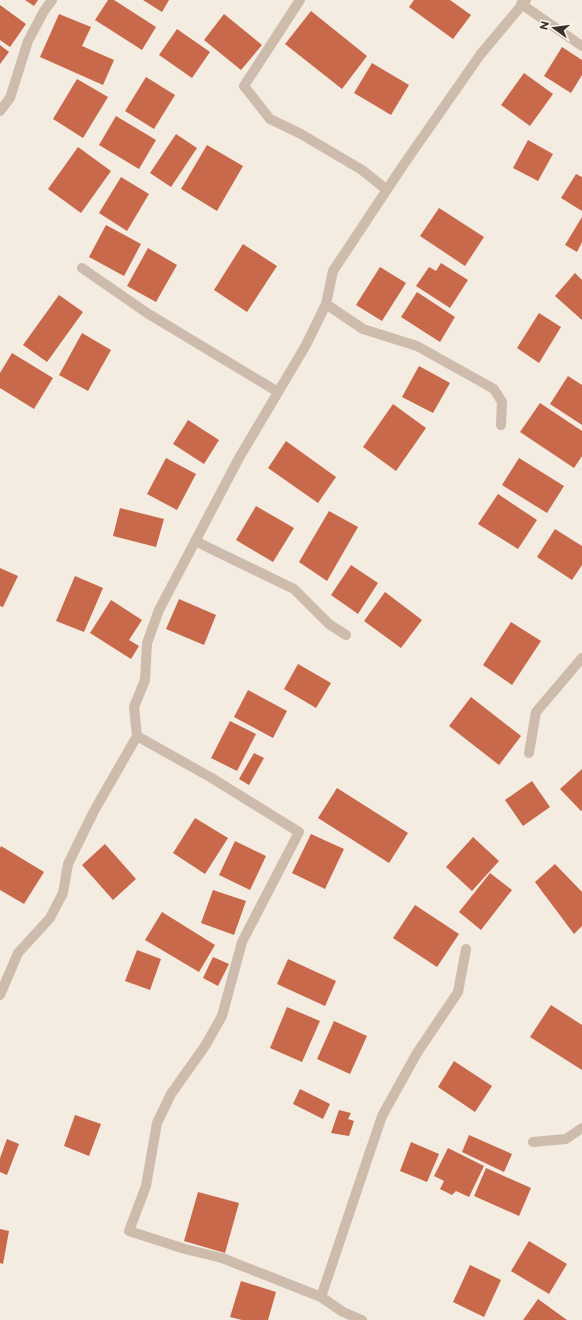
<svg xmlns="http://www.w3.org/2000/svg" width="582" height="1320" font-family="Montserrat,sans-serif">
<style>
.building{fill:#c8694b}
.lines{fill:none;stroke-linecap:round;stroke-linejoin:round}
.street{stroke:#cdbbac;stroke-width:10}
</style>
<rect width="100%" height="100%" fill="#f4ebe1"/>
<path class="building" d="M 25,0 L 38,0 L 34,6 Z
M 108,0 L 114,0 L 156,27 L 142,50 L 95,20 Z
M 143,0 L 169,0 L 162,12 Z
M 414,0 L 450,0 L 471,15 L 453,39 L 409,7 Z
M 0,5 L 26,24 L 10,47 L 0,40 Z
M 311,11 L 367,56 L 342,89 L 285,44 Z
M 59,14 L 91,27 L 82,46 L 114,60 L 103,85 L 40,57 Z
M 224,14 L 262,45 L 241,70 L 204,40 Z
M 177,29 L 210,52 L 192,78 L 159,55 Z
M 0,45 L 9,52 L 0,64 Z
M 562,47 L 582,60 L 582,75 L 571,93 L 544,76 Z
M 372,63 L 409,85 L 391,115 L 354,93 Z
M 524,73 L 553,94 L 530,126 L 501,105 Z
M 146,77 L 175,95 L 154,129 L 125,111 Z
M 77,79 L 108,97 L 83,138 L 53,119 Z
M 116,116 L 156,140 L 139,169 L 99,145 Z
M 176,134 L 197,148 L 171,187 L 150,173 Z
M 528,140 L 553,154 L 538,181 L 513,168 Z
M 207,145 L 243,166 L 217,211 L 181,189 Z
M 78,147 L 111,171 L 81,213 L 48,189 Z
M 576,174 L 582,177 L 582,211 L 561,198 Z
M 121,177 L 149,194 L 127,231 L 99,213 Z
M 439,208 L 484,237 L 465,266 L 420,236 Z
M 582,217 L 582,242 L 577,252 L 565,245 Z
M 106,225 L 141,244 L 124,276 L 89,257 Z
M 243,244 L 277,266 L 247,312 L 214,290 Z
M 148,248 L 177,265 L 156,302 L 127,286 Z
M 441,263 L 468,280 L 450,308 L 416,286 L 429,267 L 436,271 Z
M 380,267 L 406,283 L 382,321 L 356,305 Z
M 575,273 L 582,280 L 582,320 L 555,296 Z
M 417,292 L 455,317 L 440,342 L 401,317 Z
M 59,295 L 83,312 L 47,362 L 23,345 Z
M 539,313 L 561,327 L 539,363 L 517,348 Z
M 82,333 L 111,350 L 88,391 L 59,375 Z
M 12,353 L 53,378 L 34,409 L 0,388 L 0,373 Z
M 419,366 L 450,383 L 433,413 L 402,397 Z
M 568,376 L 582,385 L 582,425 L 550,404 Z
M 540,403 L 582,431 L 582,456 L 574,468 L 520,432 Z
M 393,404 L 426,428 L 396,471 L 363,447 Z
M 188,420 L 219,440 L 204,464 L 173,444 Z
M 286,441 L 336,477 L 318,503 L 268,468 Z
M 166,458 L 196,474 L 177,510 L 147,494 Z
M 519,458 L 564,486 L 547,513 L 502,485 Z
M 498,494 L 537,520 L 518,549 L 478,524 Z
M 256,506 L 294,528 L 273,562 L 236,540 Z
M 120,508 L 164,519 L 156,547 L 113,536 Z
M 329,511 L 358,527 L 327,581 L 299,562 Z
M 555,529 L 582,546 L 582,565 L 572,580 L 537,557 Z
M 351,565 L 378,583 L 358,614 L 331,595 Z
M 0,568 L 18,576 L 3,607 L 0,606 Z
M 75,576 L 103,588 L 84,632 L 56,621 Z
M 385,592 L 422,620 L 401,648 L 364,621 Z
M 179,599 L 216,615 L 204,645 L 166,629 Z
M 111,600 L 142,620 L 129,640 L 139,646 L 131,659 L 90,633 Z
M 511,622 L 541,641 L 512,685 L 483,665 Z
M 298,664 L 331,683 L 316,708 L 284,689 Z
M 248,690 L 287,711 L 273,738 L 234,717 Z
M 471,697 L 521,736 L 499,765 L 449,726 Z
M 230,721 L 256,734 L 237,771 L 211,758 Z
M 254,753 L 264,758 L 249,785 L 239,779 Z
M 582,769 L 582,810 L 581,811 L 560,789 Z
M 532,781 L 550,807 L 523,826 L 505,800 Z
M 337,788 L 408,833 L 389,863 L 318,818 Z
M 195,818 L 228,838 L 205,874 L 173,853 Z
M 311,834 L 344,849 L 325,889 L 292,873 Z
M 473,837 L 499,861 L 472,891 L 446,867 Z
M 235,841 L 266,856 L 250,890 L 219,875 Z
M 105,844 L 136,879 L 113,900 L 82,865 Z
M 1,846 L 44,872 L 24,904 L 0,890 L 0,848 Z
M 555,864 L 582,892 L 582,926 L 574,934 L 535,882 Z
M 490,873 L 512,890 L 481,930 L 459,912 Z
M 213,890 L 246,901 L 234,935 L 201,923 Z
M 415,905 L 459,934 L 437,967 L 393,938 Z
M 162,912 L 215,945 L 199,972 L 145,940 Z
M 137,950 L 161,959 L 150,990 L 125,981 Z
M 213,957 L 229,964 L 218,986 L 203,978 Z
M 288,959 L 336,981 L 325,1006 L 277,984 Z
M 551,1005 L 582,1025 L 582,1070 L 530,1037 Z
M 287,1007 L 320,1021 L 302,1062 L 270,1048 Z
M 334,1021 L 367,1036 L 350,1074 L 317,1059 Z
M 454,1061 L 492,1086 L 475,1112 L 438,1087 Z
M 300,1089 L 330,1104 L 323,1119 L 293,1104 Z
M 339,1110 L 351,1113 L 348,1119 L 354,1121 L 349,1136 L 331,1133 Z
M 75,1115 L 101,1124 L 89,1156 L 64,1146 Z
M 469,1135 L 512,1154 L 504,1172 L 462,1152 Z
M 7,1139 L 19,1144 L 7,1175 L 0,1172 L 0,1158 Z
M 411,1142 L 439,1154 L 427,1182 L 400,1171 Z
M 448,1148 L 484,1166 L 469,1197 L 456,1191 L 452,1195 L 440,1189 L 444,1181 L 434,1176 Z
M 486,1168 L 531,1188 L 519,1216 L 474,1196 Z
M 198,1192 L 239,1203 L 225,1253 L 184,1241 Z
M 0,1229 L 9,1231 L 3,1264 L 0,1263 Z
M 529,1241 L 567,1264 L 549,1294 L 511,1271 Z
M 470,1265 L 501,1280 L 484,1317 L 453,1302 Z
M 241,1281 L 276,1292 L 268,1320 L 242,1320 L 230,1317 Z
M 538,1299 L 567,1320 L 523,1320 Z"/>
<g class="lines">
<path class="street" d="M 300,0 L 244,86 L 270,119 L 301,134 L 362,170 L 387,190
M 521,4 L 582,46
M 0,111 L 10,98 L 28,41 L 44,11 L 52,0
M 82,268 L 147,313 L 278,392
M 326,304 L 363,329 L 417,346 L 494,389 L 502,402 L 501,425
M 195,541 L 294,589 L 329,624 L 346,635
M 137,736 L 210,777 L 299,832 L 242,942 L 222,1016 L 205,1046 L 171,1094 L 157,1123 L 146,1186 L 129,1231 L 185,1249 L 222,1258 L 268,1276 L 321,1297 L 343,1312 L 362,1320
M 529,753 L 536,712 L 582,658
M 0,995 L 18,953 L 50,918 L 63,893 L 68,864 L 94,811 L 137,736 L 134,707 L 145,680 L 147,643 L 159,610 L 239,458 L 306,345 L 326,304 L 333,271 L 404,164 L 480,55 L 526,0
M 533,1142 L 566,1139 L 582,1128
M 321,1297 L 382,1116 L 417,1053 L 458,992 L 466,949"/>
</g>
<g transform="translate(554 28) rotate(284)" stroke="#fbf5ee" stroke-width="3" paint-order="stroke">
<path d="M0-3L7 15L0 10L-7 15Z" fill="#3b302b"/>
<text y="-6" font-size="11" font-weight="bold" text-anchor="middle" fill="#3b302b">N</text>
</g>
</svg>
